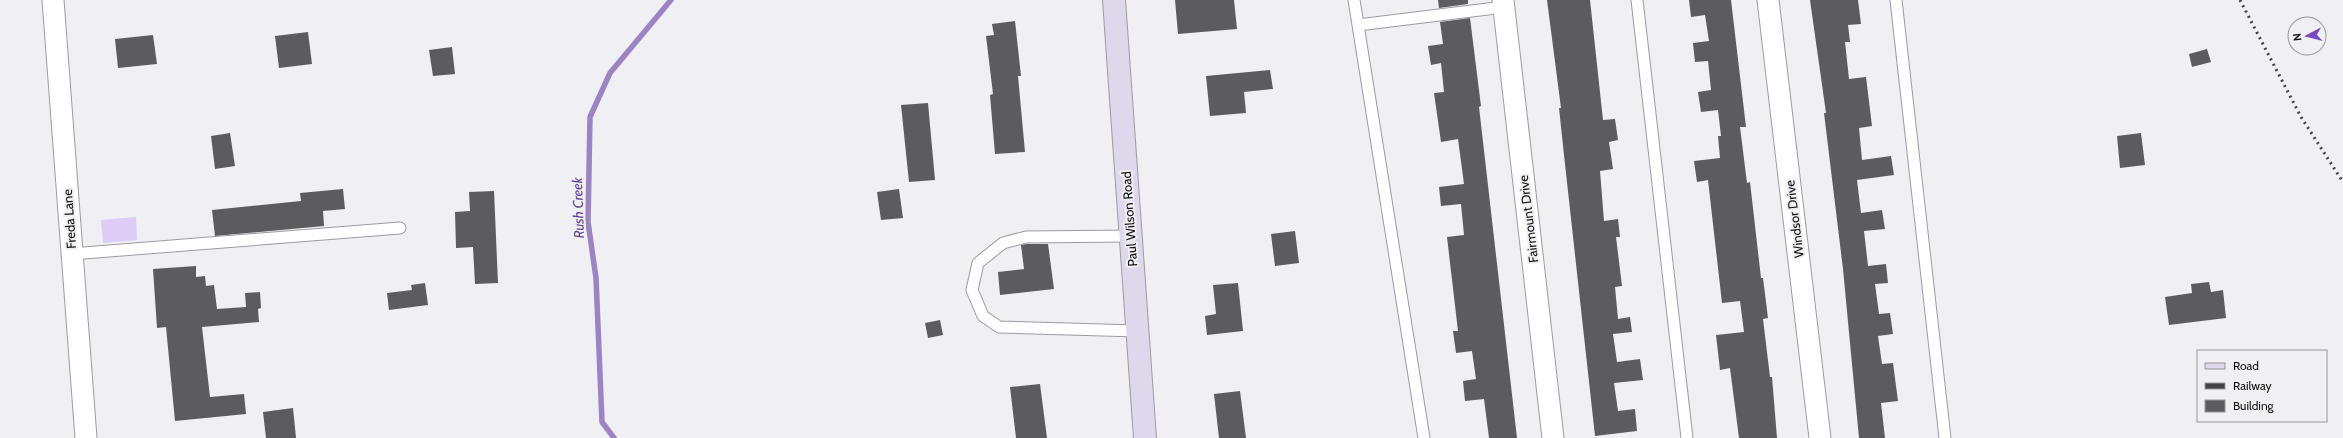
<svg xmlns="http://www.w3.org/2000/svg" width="2343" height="438" font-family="Cabin,sans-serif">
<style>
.green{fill:#dbcdf5}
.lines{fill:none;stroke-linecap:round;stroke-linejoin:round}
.stream{stroke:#9b84c1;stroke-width:5.5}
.building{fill:#5c5b5f}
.lane-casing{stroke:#9d9ba0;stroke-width:13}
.street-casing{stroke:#9d9ba0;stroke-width:23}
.secondary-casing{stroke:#9d9ba0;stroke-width:24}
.lane{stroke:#fff;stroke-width:11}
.street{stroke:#fff;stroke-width:21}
.secondary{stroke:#dfd7ec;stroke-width:22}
.rail{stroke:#434345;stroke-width:3;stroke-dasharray:2 4;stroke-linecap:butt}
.labels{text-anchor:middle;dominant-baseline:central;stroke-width:4;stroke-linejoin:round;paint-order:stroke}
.street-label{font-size:13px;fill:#101011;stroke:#f0eff4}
.water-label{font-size:14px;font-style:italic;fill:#60408c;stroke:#f0eff4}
</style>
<rect width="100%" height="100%" fill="#f0eff4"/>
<path class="green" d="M 136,217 L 137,240 L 103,243 L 101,220 Z"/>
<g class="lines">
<path class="stream" d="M 614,438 L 602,422 L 596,278 L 588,222 L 590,117 L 610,73 L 671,0"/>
</g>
<path class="building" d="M 1175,0 L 1234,0 L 1237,29 L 1178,34 Z
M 1438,0 L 1468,0 L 1468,4 L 1439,8 Z
M 1547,0 L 1590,0 L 1603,120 L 1615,119 L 1618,140 L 1609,142 L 1613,169 L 1600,171 L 1604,221 L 1618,219 L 1620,237 L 1616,237 L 1622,286 L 1615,287 L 1618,319 L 1630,317 L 1632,332 L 1613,334 L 1617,362 L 1640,359 L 1643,380 L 1614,383 L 1618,411 L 1635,409 L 1637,431 L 1595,436 L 1564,155 L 1559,108 L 1561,108 Z
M 1689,0 L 1731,0 L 1746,127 L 1740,127 L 1747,183 L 1750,182 L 1761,278 L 1763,278 L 1768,318 L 1763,319 L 1770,377 L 1772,377 L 1777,438 L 1739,438 L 1730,368 L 1720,370 L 1716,335 L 1744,332 L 1740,301 L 1722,303 L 1708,180 L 1697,182 L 1694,161 L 1720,158 L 1718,136 L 1721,136 L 1718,110 L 1701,112 L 1698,92 L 1711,90 L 1708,61 L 1695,62 L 1693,43 L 1709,41 L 1705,15 L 1691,17 Z
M 1810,0 L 1858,0 L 1861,24 L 1848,25 L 1850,42 L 1845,42 L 1849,79 L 1866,77 L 1872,126 L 1859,128 L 1862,160 L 1891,156 L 1894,175 L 1857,180 L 1861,213 L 1882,210 L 1885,229 L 1864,231 L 1868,266 L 1886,264 L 1888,283 L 1875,284 L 1879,314 L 1890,313 L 1893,334 L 1878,336 L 1882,364 L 1893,363 L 1898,401 L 1881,403 L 1885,438 L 1859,438 L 1843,269 L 1824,113 L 1826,113 Z
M 1470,18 L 1481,106 L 1479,107 L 1517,438 L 1489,438 L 1484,399 L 1465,401 L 1463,381 L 1476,379 L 1472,351 L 1456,353 L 1453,331 L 1458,331 L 1447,237 L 1464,235 L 1461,204 L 1441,206 L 1439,187 L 1464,184 L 1458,139 L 1441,142 L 1434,93 L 1444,92 L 1441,63 L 1431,65 L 1428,46 L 1443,44 L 1440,22 Z
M 1015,21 L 1021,76 L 1018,76 L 1025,152 L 995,154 L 990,95 L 993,94 L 986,36 L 994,35 L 992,24 Z
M 308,32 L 312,64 L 279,68 L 275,36 Z
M 153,35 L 157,64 L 118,68 L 115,39 Z
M 452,47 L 455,74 L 433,76 L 429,50 Z
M 2207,49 L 2211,62 L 2192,67 L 2189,54 Z
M 1270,70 L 1273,89 L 1244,92 L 1246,113 L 1210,116 L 1206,76 Z
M 928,103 L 935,180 L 909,182 L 901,105 Z
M 230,133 L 235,166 L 215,169 L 211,136 Z
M 2141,133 L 2145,165 L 2120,168 L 2117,136 Z
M 343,189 L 345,209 L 323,211 L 324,226 L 215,236 L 212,210 L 301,201 L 300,193 Z
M 899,189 L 903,218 L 881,220 L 877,192 Z
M 494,191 L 498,283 L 475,284 L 473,247 L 456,248 L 455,212 L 470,211 L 469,192 Z
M 1295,231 L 1299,263 L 1275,266 L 1271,234 Z
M 1027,244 L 1048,244 L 1054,289 L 1000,295 L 998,272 L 1024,269 L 1021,245 Z
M 196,266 L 196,277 L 205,276 L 206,286 L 214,285 L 217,309 L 246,307 L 245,293 L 260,292 L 261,308 L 258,309 L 259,322 L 202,327 L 210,397 L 244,394 L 246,414 L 175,421 L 166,327 L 157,328 L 153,269 Z
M 2209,282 L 2211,292 L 2223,290 L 2226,318 L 2169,325 L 2165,297 L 2192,293 L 2191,284 Z
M 425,283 L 428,305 L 389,310 L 387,293 L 412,290 L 411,285 Z
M 1238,283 L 1243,331 L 1207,335 L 1205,316 L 1216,314 L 1213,285 Z
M 940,320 L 943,335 L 928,338 L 925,323 Z
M 1040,384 L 1047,438 L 1016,438 L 1010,387 Z
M 1240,391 L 1246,438 L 1219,438 L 1214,394 Z
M 293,408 L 296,438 L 266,438 L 263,412 Z"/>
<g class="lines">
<g class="lane-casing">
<path id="lane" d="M 1354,0 L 1424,438
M 1637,0 L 1687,438
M 1896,0 L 1945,438
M 1358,25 L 1504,7
M 1130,236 L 1026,237 L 1003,243 L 978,263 L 972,290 L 983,316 L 999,327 L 1137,331
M 71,254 L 400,228"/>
</g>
<g class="street-casing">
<path id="street" d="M 53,0 L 86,438
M 1503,0 L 1553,438
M 1768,0 L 1820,438"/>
</g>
<g class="secondary-casing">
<path id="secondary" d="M 1114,0 L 1145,438"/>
</g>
<use href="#lane" class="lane"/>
<use href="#street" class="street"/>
<use href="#secondary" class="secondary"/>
<path class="rail" d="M 2240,0 L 2301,117 L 2343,182"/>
</g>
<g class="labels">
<g class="street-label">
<text transform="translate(69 219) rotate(-94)">Freda Lane</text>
<text transform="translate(1129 219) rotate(-94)">Paul Wilson Road</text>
<text transform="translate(1528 219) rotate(-97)">Fairmount Drive</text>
<text transform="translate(1794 219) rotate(-97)">Windsor Drive</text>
</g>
<g class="water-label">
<text transform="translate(578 208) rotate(-92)">Rush Creek</text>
</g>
</g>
<rect x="2197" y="350" width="130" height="72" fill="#f0eff4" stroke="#969699"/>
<rect x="2205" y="363" width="20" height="6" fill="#dfd7ec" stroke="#969699"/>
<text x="2233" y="370" font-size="12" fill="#101011">Road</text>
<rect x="2205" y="383" width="20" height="6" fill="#434345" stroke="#969699"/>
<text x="2233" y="390" font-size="12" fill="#101011">Railway</text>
<rect x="2205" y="400" width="20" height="12" fill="#5c5b5f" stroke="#969699"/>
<text x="2233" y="410" font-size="12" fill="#101011">Building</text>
<g transform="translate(2307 36) rotate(263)"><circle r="19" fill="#f0eff4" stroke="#969699"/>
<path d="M0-3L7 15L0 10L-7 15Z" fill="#7e48bf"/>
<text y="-6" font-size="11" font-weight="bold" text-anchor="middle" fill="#101011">N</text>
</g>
</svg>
